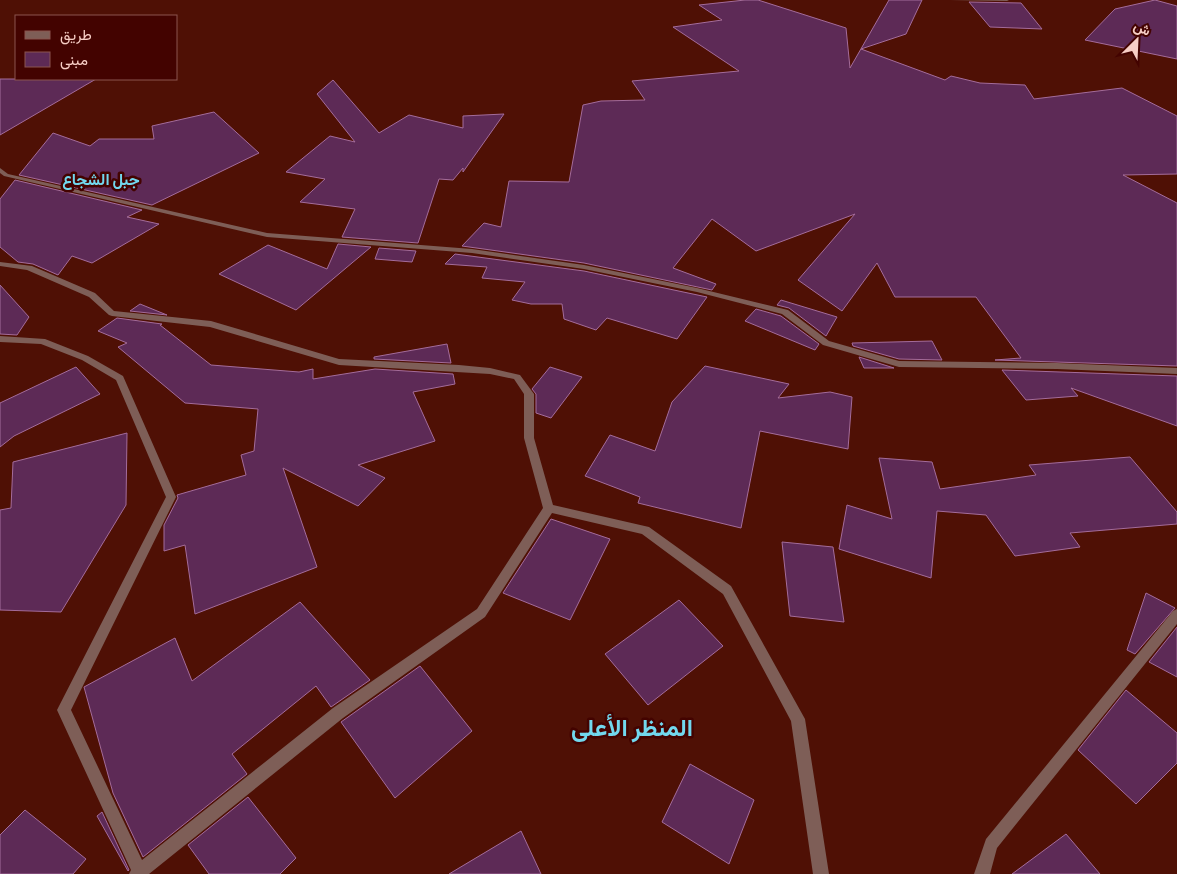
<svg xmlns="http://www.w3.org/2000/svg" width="1177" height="874" font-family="Bitter,Vazirmatn,serif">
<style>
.building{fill:#5d2a56;stroke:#a46c9b}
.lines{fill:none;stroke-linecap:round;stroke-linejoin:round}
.minor{fill:#7e5e57;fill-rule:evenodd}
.labels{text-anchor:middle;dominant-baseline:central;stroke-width:5;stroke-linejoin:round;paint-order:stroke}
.far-district-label{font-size:16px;font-weight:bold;fill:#72d8ee;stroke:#430300}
.near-district-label{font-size:24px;font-weight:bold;fill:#72d8ee;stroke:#430300}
</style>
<rect width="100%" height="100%" fill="#4f1005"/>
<path class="building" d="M 745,0 L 758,0 L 846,28 L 850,68 L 889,0 L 922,0 L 906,34 L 861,49 L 945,80 L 951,76 L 980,83 L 1025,85 L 1034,99 L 1122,88 L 1177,116 L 1177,174 L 1123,175 L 1177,203 L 1177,366 L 995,360 L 1021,358 L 976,297 L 895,297 L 877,263 L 842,311 L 798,280 L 855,214 L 756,251 L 712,219 L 673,268 L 716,284 L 712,290 L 584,263 L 462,246 L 484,223 L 501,227 L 509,181 L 569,182 L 583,105 L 601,101 L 645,100 L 632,81 L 739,71 L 673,27 L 722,20 L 699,5 Z
M 1155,0 L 1177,6 L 1177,59 L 1085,40 L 1115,9 Z
M 969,2 L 1021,3 L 1042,29 L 990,27 Z
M 0,79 L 96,79 L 0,135 Z
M 333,80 L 379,133 L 409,115 L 463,128 L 463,116 L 504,114 L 463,172 L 463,168 L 453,180 L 439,179 L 418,243 L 342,237 L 355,209 L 300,202 L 325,179 L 286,172 L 330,136 L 355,142 L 317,94 Z
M 214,112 L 259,153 L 152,205 L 19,175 L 53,133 L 90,146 L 99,139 L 154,139 L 152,126 Z
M 15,180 L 142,210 L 127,217 L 159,224 L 92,263 L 72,256 L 58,275 L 33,264 L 18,262 L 0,247 L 0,199 Z
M 338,244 L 371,247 L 296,310 L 219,274 L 268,245 L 327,269 Z
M 379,248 L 416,251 L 412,262 L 375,259 Z
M 455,254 L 584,271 L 707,297 L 677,339 L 607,318 L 596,330 L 564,319 L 562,304 L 531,304 L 512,300 L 525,282 L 482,278 L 487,267 L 445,264 Z
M 0,285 L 29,317 L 17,335 L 0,334 Z
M 781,300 L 837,317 L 826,336 L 789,308 L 777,305 Z
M 140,304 L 167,315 L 130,311 Z
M 756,309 L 781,316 L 819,344 L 815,350 L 745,321 Z
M 117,318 L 162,324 L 160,325 L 211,365 L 299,372 L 313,369 L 313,379 L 375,369 L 453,374 L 455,384 L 413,392 L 435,441 L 358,465 L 385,478 L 358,506 L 283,468 L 317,567 L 195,614 L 185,545 L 164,551 L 164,525 L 178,498 L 177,495 L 246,475 L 241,455 L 254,451 L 258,409 L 185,403 L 118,347 L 127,343 L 98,331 Z
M 932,341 L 942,360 L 899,359 L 853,346 L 852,343 Z
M 447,344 L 451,363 L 374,359 L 374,357 Z
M 859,357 L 894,368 L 864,368 Z
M 705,366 L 789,384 L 778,398 L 830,392 L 852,397 L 848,449 L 760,431 L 741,528 L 638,503 L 640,497 L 585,476 L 610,435 L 655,451 L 672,402 Z
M 76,367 L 100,394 L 14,436 L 0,447 L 0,403 Z
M 550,367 L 582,377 L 551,418 L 536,413 L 536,394 L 532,389 Z
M 1002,370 L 1177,376 L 1177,426 L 1071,388 L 1078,396 L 1026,400 Z
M 127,433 L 126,505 L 61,612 L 0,610 L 0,510 L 11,508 L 13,462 Z
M 1130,457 L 1177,512 L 1177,524 L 1070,533 L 1080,547 L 1015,556 L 986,515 L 937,511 L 931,578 L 839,549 L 847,505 L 892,519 L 879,458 L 932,462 L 940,489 L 1036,475 L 1029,465 Z
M 551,519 L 610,539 L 570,620 L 503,593 Z
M 782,542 L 833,547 L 844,622 L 790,616 Z
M 1146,593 L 1175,608 L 1135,654 L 1127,650 Z
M 679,600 L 723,646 L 648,705 L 605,654 Z
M 300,602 L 370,680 L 331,707 L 316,686 L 232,754 L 247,774 L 143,857 L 113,793 L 84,687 L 175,638 L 192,681 Z
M 1177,627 L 1177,677 L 1149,662 Z
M 420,666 L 472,731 L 395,798 L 341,722 Z
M 1126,690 L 1177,733 L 1177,763 L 1136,804 L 1078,750 Z
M 690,764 L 754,800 L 729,864 L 662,822 Z
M 248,797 L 296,858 L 280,874 L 209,874 L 188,845 Z
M 25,810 L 86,859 L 73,874 L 0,874 L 0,835 Z
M 102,812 L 129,870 L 128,871 L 97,816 Z
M 521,831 L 541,874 L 449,874 Z
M 1066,834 L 1100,874 L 1012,874 Z"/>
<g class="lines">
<path class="minor" d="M 950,0 L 1009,0 L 1007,1 Z
M 0,168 L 8,174 L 267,233 L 472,249 L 584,265 L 697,288 L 788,310 L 829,341 L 899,361 L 1057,363 L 1177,368 L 1177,374 L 1057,369 L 899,367 L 823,345 L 782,314 L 697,292 L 584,269 L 472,253 L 267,237 L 4,176 L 0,173 Z
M 0,262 L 32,266 L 95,293 L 114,311 L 211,321 L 339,359 L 459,365 L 490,368 L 520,375 L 534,394 L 534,438 L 553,505 L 649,527 L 731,586 L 805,719 L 829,874 L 813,874 L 791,721 L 723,594 L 642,534 L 552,513 L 485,617 L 343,718 L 149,874 L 129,874 L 131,870 L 57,710 L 166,497 L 116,380 L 82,360 L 41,344 L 0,342 L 0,336 L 45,339 L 88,356 L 123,376 L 176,497 L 71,710 L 142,860 L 333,708 L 477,609 L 543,508 L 524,438 L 524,394 L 514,379 L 490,374 L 339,365 L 210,327 L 112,316 L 109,315 L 89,297 L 27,270 L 0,266 Z
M 1177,609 L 1177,624 L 997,848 L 990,874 L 974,874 L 986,839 L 1173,611 Z"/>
</g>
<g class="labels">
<g class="far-district-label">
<text x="101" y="179">جبل الشجاع</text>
</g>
<g class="near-district-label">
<text x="632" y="728">المنظر الأعلى</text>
</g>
</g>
<rect x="15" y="15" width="162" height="65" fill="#430300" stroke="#8b544f"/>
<rect x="25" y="31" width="25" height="8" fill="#7e5e57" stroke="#8b544f"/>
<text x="60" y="40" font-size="15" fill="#f7cec5">طريق</text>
<rect x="25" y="52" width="25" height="15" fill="#5d2a56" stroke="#8b544f"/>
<text x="60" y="65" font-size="15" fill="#f7cec5">مبنى</text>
<g transform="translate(1137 40) rotate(24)" stroke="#430300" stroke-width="4" paint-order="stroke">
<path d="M0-4L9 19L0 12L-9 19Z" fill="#f7cec5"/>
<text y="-8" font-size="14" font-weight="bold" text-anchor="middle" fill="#f7cec5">ش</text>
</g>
</svg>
